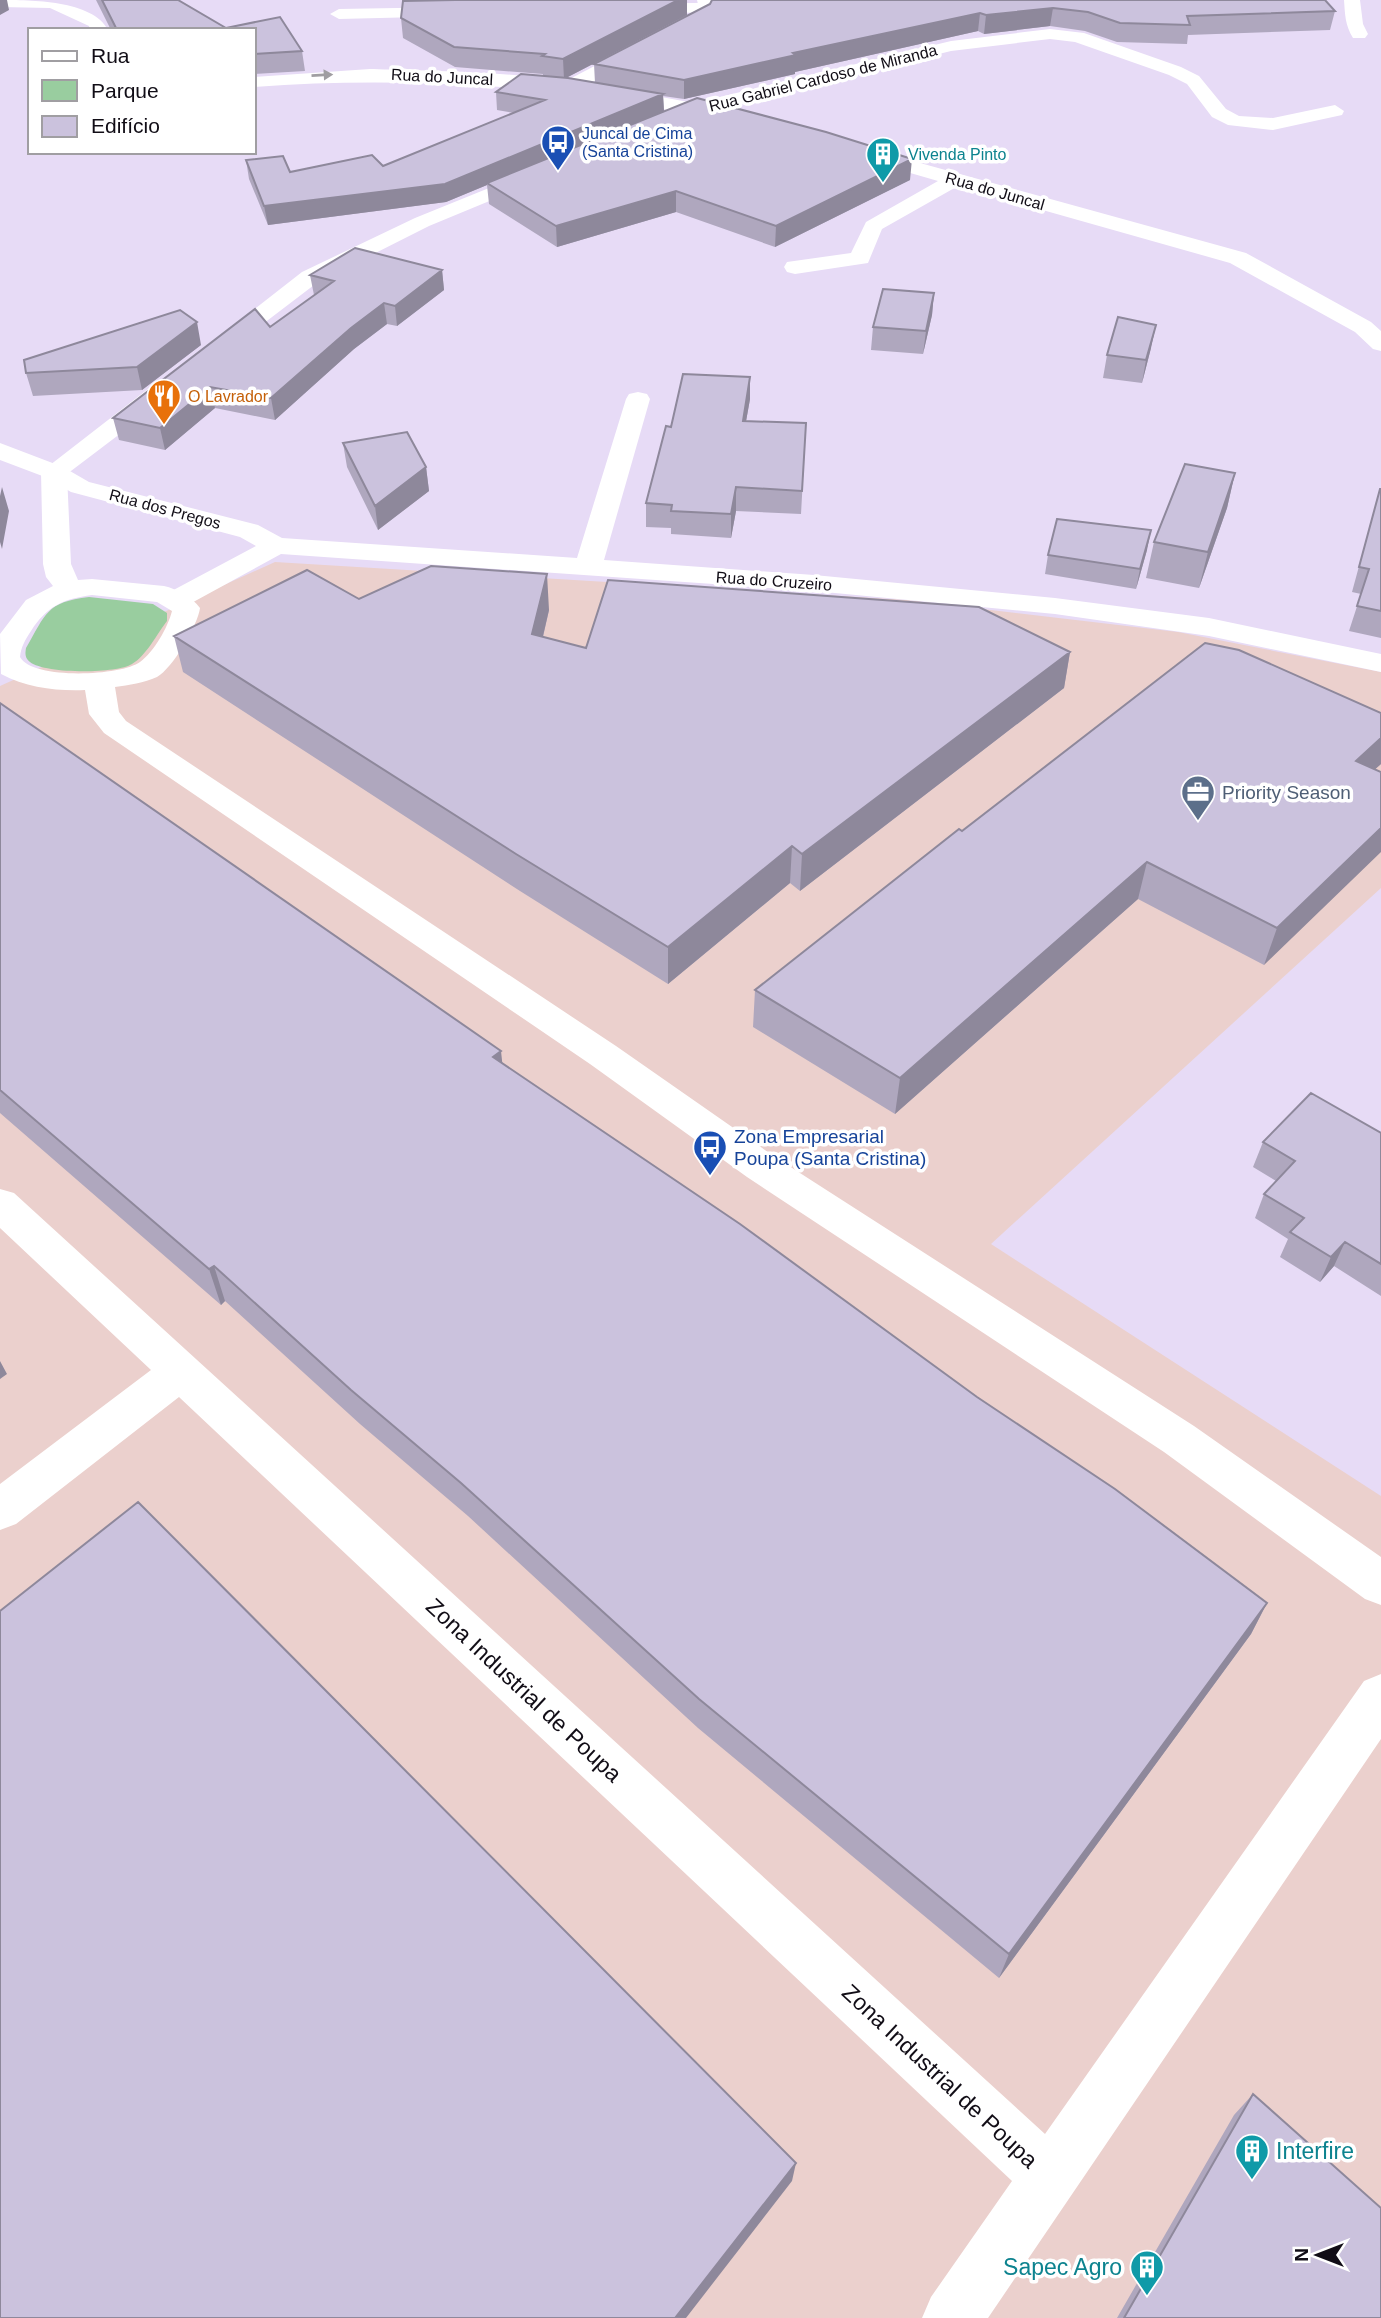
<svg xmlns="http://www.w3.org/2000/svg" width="1381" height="2318" font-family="Helvetica,sans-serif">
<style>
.industrial{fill:#ebd0cd}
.green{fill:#99cd9f}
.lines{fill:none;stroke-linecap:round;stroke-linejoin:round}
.street{fill:#fff;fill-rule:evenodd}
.secondary{fill:#fff;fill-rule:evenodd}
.wall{fill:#afa7be}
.shaded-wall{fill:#8e889b}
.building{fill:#cbc2dd;stroke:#8e889b;stroke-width:2}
.oneway{fill:#a09ea2}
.labels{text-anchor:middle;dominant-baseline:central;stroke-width:7;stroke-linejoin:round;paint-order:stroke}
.far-street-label{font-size:16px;fill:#110d16;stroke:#fff}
.far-transit-label{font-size:16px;fill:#164399;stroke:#fff;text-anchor:start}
.far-culture-label{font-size:16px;fill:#0d838f;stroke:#fff;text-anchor:start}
.far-food-label{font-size:16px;fill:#c56008;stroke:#fff;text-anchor:start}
.service-label{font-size:19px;fill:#4e5e75;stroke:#fff;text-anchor:start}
.transit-label{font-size:19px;fill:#164399;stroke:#fff;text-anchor:start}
.near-street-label{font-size:23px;fill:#110d16;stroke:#fff}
.near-culture-label{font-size:23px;fill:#0d838f;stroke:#fff;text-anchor:start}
</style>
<rect width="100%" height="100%" fill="#e7dbf6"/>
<path class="industrial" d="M 275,562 L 906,600 L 1178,632 L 1381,672 L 1381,888 L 991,1244 L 1381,1496 L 1381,2318 L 0,2318 L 0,686 Z"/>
<path class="green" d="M 89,597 L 153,604 L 167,613 L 167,621 C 157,634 146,656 132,664 C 116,674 45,674 30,662 C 25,658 25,654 26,648 C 46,614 46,602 89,597 Z"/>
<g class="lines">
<path class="street" d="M 0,0 C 30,0 93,0 108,30 L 90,30 L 89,26 L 50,8 L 0,7 Z
M 1344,0 L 1360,0 L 1363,24 L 1368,34 L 1365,38 L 1353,38 C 1345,25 1345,14 1344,0 Z
M 752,2 L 758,3 L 760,7 L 758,11 L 634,14 L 626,9 L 634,4 Z
M 455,7 L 463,12 L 461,16 L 339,19 L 330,14 L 339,9 Z
M 1050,29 L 1084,33 L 1181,67 L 1199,76 L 1226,109 L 1239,116 L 1273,118 L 1335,105 L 1344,111 L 1342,115 L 1273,130 L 1228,125 L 1212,117 L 1187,84 L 1169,75 L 1075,42 L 1050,39 L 951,51 L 694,115 L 685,109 L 687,105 L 951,41 Z
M 370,69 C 397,70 560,72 571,86 L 562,92 C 458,82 357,79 254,87 L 254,77 Z
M 862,147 L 1246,253 L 1371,322 L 1381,331 L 1381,351 L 1373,349 L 1355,332 L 1230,263 L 958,186 L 882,229 L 868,263 L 795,274 L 787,272 L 784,267 L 787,262 L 851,253 L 866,222 L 938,181 L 855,157 L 852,153 L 855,149 Z
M 638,392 L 647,394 L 650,399 L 604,560 L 814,575 L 1055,598 L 1209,618 L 1381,654 L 1381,672 L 1209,636 L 1055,614 L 814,591 L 281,554 L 186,606 L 176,608 L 166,606 L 162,600 L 166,594 L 256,546 L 240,537 L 71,492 L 45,477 L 0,460 L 0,443 L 63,467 L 89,482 L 258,525 L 282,538 L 577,558 L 626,399 L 629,394 Z
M 0,1189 L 14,1193 L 1045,2134 L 1364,1681 L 1381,1674 L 1381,1739 L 988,2318 L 922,2318 L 931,2297 L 1012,2181 L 179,1397 L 16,1524 L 0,1530 L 0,1484 L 151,1370 L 0,1228 Z"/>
<path class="secondary" d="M 697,0 L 713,0 L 715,8 L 709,20 L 576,91 L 569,93 L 560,87 L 562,83 L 696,13 L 699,8 Z
M 612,88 L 694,103 L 703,109 L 694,115 L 605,98 L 603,94 L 605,90 Z
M 536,169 L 543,171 L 546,175 L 543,179 L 429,226 L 318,282 L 226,352 L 210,352 L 206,347 L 302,272 L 415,218 Z
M 157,387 L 166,389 L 169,394 L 166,399 L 67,474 L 71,564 L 78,580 L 92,579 L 164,586 C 177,589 192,597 200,608 C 198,625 172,669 157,677 C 144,683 129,685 115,687 L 119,712 L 126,721 L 616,1046 L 775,1157 L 1194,1426 L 1381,1557 L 1381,1605 L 1365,1599 L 1164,1452 L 747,1177 L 590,1064 L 104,733 L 89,714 L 85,690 C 56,691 27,688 1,674 L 0,634 L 26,600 L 53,586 L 46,577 L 43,564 L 41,472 L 148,389 ZM 92,595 L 157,602 L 172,611 C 168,627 154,652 140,662 C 121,676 32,680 20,657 C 21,647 25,640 31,631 C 47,606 63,599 92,595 Z"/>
</g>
<path class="wall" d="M 96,0 L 178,0 L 226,28 L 280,17 L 302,51 L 305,71 L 254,74 L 254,30 L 111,30 Z
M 407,0 L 687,0 L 687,15 L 566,78 L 595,83 L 594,64 L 710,4 L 1335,11 L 1330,30 L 1188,35 L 1187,44 L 1117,42 L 1085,31 L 1050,26 L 984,34 L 978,31 L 795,72 L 795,74 L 684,99 L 663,96 L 664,111 L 910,180 L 775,247 L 676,212 L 557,247 L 489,204 L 487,185 L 446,202 L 268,225 L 249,179 L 246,160 L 290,172 L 383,166 L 514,113 L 497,110 L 496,92 L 543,76 L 543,74 L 455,67 L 403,38 L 401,18 Z
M 442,270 L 444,290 L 397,326 L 387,324 L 354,349 L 275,420 L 215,408 L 165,450 L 119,440 L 113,418 L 270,327 L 314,295 L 310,275 Z
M 934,293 L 932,315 L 923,354 L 871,350 L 873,327 Z
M 201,345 L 142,390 L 33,396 L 26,373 Z
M 1151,348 L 1142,383 L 1103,378 L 1107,355 Z
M 750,377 L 750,399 L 746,421 L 806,423 L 801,514 L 736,511 L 731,538 L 671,534 L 671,528 L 646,527 L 646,503 L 671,427 Z
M 343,443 L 426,467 L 429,491 L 378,530 L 347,467 Z
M 1235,473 L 1227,508 L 1199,588 L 1146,578 L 1154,542 Z
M 1380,489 L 1381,489 L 1381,638 L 1349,631 L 1361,594 L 1352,592 Z
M 1147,550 L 1136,589 L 1045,574 L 1048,555 Z
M 359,599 L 549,610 L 543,637 L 586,648 L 1070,652 L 1064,688 L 800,891 L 790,883 L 668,984 L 520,891 L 183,672 L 174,636 Z
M 0,703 L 502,1063 L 977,1397 L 1267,1603 L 1251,1634 L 999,1978 L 698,1728 L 468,1516 L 360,1424 L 225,1301 L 221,1305 L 0,1113 Z
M 1381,713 L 1381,764 L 1375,769 L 1264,965 L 1138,899 L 895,1114 L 753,1027 L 755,990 L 962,831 Z
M 1381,1133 L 1381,1296 L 1334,1266 L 1320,1282 L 1280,1257 L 1288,1239 L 1255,1218 L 1264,1194 L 1276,1181 L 1253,1167 L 1263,1142 Z
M 1253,2094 L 1381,2318 L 1117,2318 L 1234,2115 Z"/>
<path class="shaded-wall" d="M 0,0 L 7,0 L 9,10 L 0,15 Z
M 678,0 L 687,0 L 687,15 L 564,79 L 563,59 Z
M 1053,8 L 1050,26 L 984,34 L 986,15 Z
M 980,13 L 978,31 L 795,72 L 795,74 L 684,99 L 684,80 L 793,53 Z
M 663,94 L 664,112 L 487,183 L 487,185 L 446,202 L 268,225 L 264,206 Z
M 912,159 L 910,180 L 775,247 L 776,226 Z
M 676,191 L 676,212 L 557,247 L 556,226 Z
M 442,270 L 444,290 L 397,326 L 395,306 Z
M 934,293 L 932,315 L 923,354 L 926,331 Z
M 384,303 L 387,324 L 354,349 L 275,420 L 271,398 L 351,328 Z
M 197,322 L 201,345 L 142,390 L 137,367 Z
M 1156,325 L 1151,348 L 1142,383 L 1146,360 Z
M 750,377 L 750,399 L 742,444 L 743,421 Z
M 210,387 L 215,408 L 165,450 L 160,428 Z
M 426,467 L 429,491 L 378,530 L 375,506 Z
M 1235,473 L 1227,508 L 1199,588 L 1208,552 Z
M 2,487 L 9,511 L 2,549 L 0,542 L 0,496 Z
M 736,487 L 736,511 L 731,538 L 731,514 Z
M 1151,530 L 1147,550 L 1136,589 L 1140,569 Z
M 547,574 L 549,610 L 535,670 L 532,634 Z
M 1070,652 L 1064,688 L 800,891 L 802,854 Z
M 1381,738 L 1381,764 L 1343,798 L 1356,761 Z
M 1381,828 L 1381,852 L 1264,965 L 1277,928 Z
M 792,846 L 790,883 L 668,984 L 668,947 Z
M 1147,862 L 1138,899 L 895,1114 L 900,1078 Z
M 501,1051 L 505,1088 L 493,1057 Z
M 1345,1242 L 1334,1266 L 1320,1282 L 1331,1257 Z
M 214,1266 L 225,1301 L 221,1305 L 209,1269 Z
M 0,1361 L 7,1374 L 0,1379 Z
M 1267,1603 L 1251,1634 L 999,1978 L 1009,1954 Z
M 796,2163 L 792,2181 L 686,2318 L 675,2318 Z"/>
<path class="building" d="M 102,0 L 178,0 L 226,28 L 280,17 L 302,51 L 254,54 L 254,30 L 117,30 Z
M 455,0 L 678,0 L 563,59 L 542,56 L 545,54 L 454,47 L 401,18 L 403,1 Z
M 712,0 L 1325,0 L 1335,11 L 1187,16 L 1190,25 L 1120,23 L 1088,12 L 1053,8 L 986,15 L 980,13 L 793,53 L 796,55 L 684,80 L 594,64 L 710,4 Z
M 521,74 L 568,78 L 663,94 L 445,184 L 264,206 L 246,160 L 283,156 L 290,172 L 372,155 L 383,166 L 545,100 L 496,92 Z
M 697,98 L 826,132 L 912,159 L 776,226 L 676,191 L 556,226 L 487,183 Z
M 355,248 L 442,270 L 395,306 L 384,303 L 351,328 L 271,398 L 210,387 L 160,428 L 113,418 L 255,309 L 270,327 L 334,281 L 310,275 Z
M 883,289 L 934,293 L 926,331 L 873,327 Z
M 180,310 L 197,322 L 137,367 L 26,373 L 24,360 Z
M 1118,317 L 1156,325 L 1146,360 L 1107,355 Z
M 683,374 L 750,377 L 743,421 L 806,423 L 802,491 L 736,487 L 731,514 L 671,511 L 672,505 L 646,503 L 666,426 L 671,427 Z
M 407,432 L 426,467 L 375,506 L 343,443 Z
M 1185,464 L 1235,473 L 1208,552 L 1154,542 Z
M 1380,489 L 1381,489 L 1381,611 L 1357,606 L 1369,569 L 1359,567 Z
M 1057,519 L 1151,530 L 1140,569 L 1048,555 Z
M 431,566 L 547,574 L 532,634 L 586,648 L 608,580 L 979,607 L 1070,652 L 802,854 L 792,846 L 668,947 L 516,854 L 174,636 L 307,570 L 359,599 Z
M 1205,643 L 1239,650 L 1381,713 L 1381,738 L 1356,761 L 1381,772 L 1381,828 L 1277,928 L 1147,862 L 900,1078 L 755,990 L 959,829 L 962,831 Z
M 0,703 L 501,1051 L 493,1057 L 740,1224 L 977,1397 L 1115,1489 L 1267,1603 L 1009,1954 L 699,1699 L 461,1483 L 351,1390 L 214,1266 L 209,1269 L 0,1090 Z
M 1311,1093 L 1381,1133 L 1381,1264 L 1345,1242 L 1331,1257 L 1290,1232 L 1304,1218 L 1264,1194 L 1295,1161 L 1263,1142 Z
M 138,1502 L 796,2163 L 675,2318 L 0,2318 L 0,1611 Z
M 1253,2094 L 1381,2208 L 1381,2318 L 1124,2318 Z"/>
<defs><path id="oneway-solid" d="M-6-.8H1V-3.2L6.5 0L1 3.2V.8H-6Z" transform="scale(1.75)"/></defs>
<use class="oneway" href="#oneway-solid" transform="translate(322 75) rotate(-3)"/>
<defs>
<g id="bus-pin" transform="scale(1.75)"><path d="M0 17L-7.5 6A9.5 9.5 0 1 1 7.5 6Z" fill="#1a4fb4" stroke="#fff"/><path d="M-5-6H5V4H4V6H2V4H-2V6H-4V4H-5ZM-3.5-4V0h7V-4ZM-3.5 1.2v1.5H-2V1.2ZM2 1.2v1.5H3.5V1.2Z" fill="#fff"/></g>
<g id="building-pin" transform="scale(1.75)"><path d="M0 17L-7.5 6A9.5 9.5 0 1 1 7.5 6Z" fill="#0f9aa8" stroke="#fff"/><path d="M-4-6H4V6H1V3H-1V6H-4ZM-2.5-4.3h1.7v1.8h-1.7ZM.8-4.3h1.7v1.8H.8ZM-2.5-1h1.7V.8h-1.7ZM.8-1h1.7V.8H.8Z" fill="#fff"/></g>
<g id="restaurant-pin" transform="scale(1.75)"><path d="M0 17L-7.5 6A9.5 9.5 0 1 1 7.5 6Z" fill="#e8710a" stroke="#fff"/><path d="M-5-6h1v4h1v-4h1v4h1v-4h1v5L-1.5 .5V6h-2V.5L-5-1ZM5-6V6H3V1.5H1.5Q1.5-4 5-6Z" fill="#fff"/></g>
<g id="office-pin" transform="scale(1.75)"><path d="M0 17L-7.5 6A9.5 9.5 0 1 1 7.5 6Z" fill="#5c6f8a" stroke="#fff"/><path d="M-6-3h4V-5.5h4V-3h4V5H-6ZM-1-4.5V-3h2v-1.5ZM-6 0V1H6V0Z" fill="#fff"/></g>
</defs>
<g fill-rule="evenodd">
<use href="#bus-pin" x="558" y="142"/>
<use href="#building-pin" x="883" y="154"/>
<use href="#restaurant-pin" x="164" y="396"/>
<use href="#office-pin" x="1198" y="792"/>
<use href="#bus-pin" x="710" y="1147"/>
<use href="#building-pin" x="1252" y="2151"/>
<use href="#building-pin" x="1147" y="2267"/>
</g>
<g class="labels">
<g class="far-street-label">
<text transform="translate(442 77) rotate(3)">Rua do Juncal</text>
<text transform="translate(823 78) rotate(-14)">Rua Gabriel Cardoso de Miranda</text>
<text transform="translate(995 191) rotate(16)">Rua do Juncal</text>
<text transform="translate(165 509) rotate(15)">Rua dos Pregos</text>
<text transform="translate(774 581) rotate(4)">Rua do Cruzeiro</text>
</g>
<g class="far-transit-label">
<text x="582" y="133">Juncal de Cima<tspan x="582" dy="18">(Santa Cristina)</tspan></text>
</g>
<g class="far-culture-label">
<text x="908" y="154">Vivenda Pinto</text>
</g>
<g class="far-food-label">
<text x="188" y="396">O Lavrador</text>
</g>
<g class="service-label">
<text x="1222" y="792">Priority Season</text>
</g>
<g class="transit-label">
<text x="734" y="1136">Zona Empresarial<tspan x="734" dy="22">Poupa (Santa Cristina)</tspan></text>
</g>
<g class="near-street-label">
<text transform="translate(524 1690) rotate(43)">Zona Industrial de Poupa</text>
<text transform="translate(940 2076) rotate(43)">Zona Industrial de Poupa</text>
</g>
<g class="near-culture-label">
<text x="1276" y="2151">Interfire</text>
<text x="1122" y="2267" text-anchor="end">Sapec Agro</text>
</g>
</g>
<rect x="28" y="28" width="228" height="126" fill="#ffffff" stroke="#a09ea2" stroke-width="2"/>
<rect x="42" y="51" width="35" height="10" fill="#ffffff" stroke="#a09ea2" stroke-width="2"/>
<text x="91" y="63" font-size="21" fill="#110d16">Rua</text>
<rect x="42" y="80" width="35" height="21" fill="#99cd9f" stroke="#a09ea2" stroke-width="2"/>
<text x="91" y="98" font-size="21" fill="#110d16">Parque</text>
<rect x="42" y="116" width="35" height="21" fill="#cbc2dd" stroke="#a09ea2" stroke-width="2"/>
<text x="91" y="133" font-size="21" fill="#110d16">Edifício</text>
<g transform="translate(1318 2255) rotate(270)" stroke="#ffffff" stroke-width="5" paint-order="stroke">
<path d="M0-5L12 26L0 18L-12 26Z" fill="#110d16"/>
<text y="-10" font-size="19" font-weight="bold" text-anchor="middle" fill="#110d16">N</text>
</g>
</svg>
